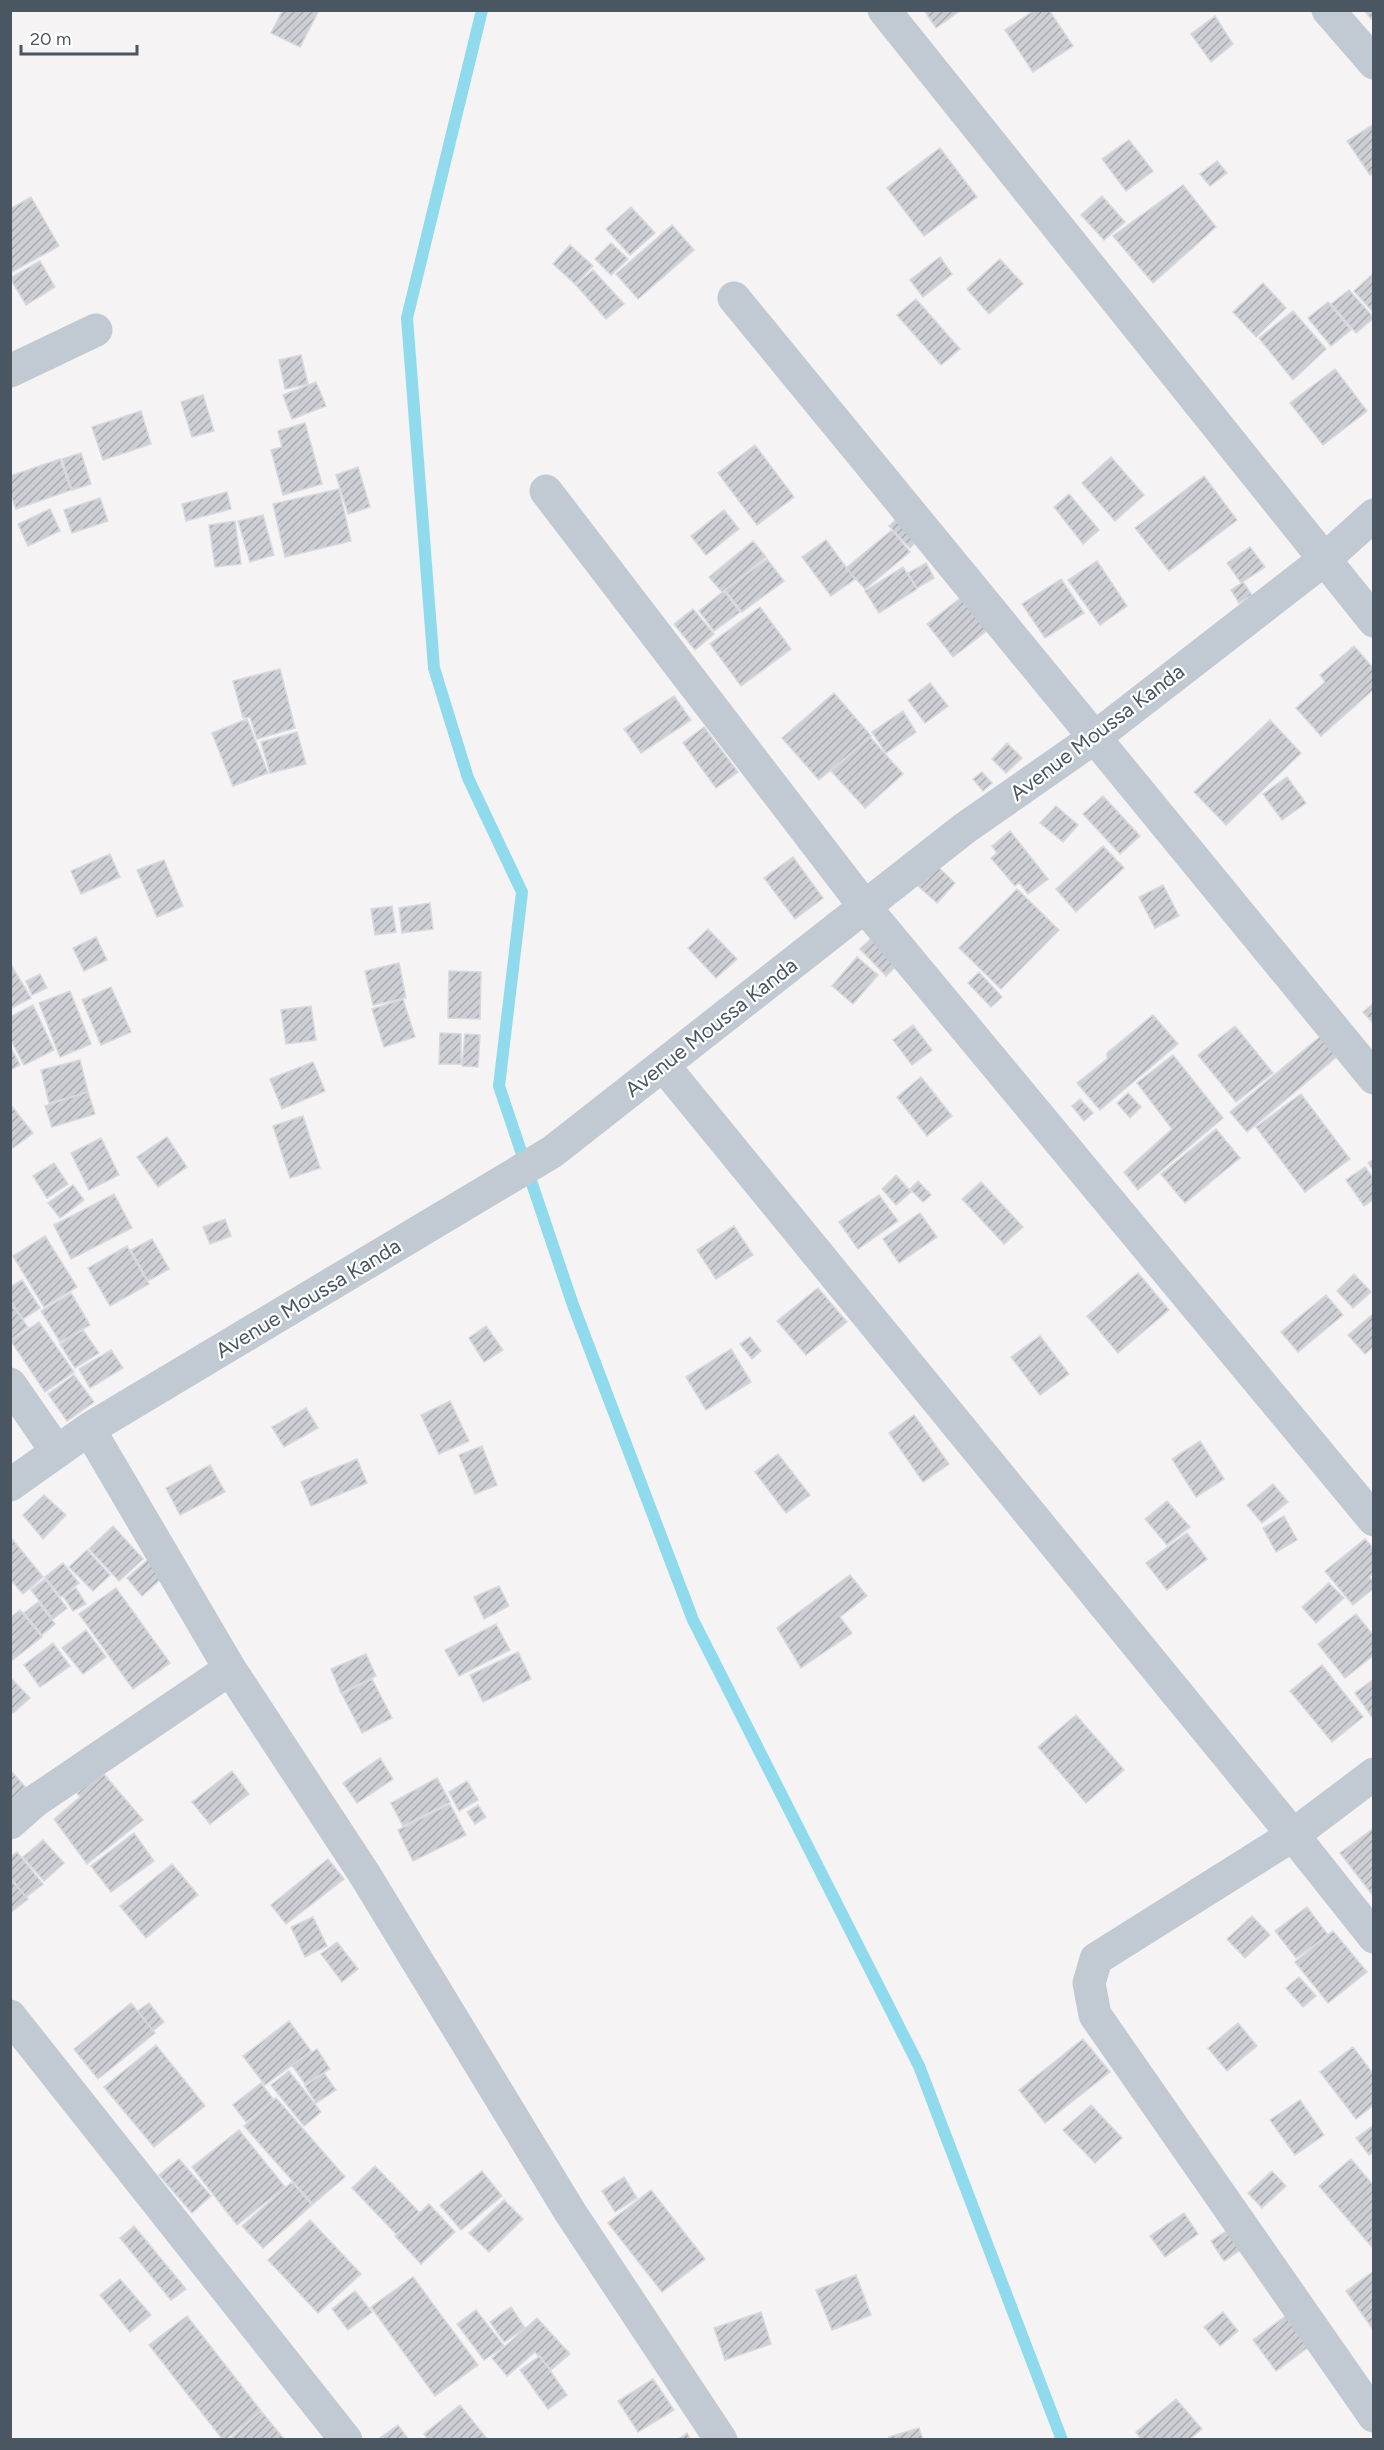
<svg xmlns="http://www.w3.org/2000/svg" width="1384" height="2450" font-family="Figtree,sans-serif">
<style>
.lines{fill:none;stroke-linecap:round;stroke-linejoin:round}
.stream{stroke:#90daee;stroke-width:12}
.building{fill:url(#building-hatch);stroke:#d7d9de;stroke-width:1.5}
.minor{stroke:#c1cad2;stroke-width:33}
.labels{text-anchor:middle;dominant-baseline:central;stroke-width:4.5;stroke-linejoin:round;paint-order:stroke}
.street-label{font-size:21px;fill:#4a5661;stroke:#fff}
</style>
<defs>
<pattern id="building-hatch" width="6" height="6" patternUnits="userSpaceOnUse" patternTransform="scale(1.5)"><rect width="6" height="6" fill="#cdcfd5"/><path d="M-1 1l2-2M0 6l6-6M5 7l2-2" fill="none" stroke="#a8abb0"/></pattern>
</defs>
<rect width="100%" height="100%" fill="#f5f3f3"/>
<g class="lines">
<path class="stream" d="M 482,10 L 407,318 L 434,668 L 468,778 L 522,892 L 499,1086 L 573,1305 L 693,1620 L 919,2066 L 1062,2440"/>
</g>
<path class="building" d="M 283,10 L 319,10 L 300,47 L 271,33 Z
M 924,10 L 961,10 L 936,28 Z
M 1035,10 L 1049,10 L 1073,46 L 1033,72 L 1005,30 Z
M 1364,10 L 1374,10 L 1374,16 L 1371,19 Z
M 1215,16 L 1233,44 L 1211,62 L 1191,34 Z
M 1374,124 L 1374,173 L 1370,175 L 1347,141 Z
M 1129,140 L 1153,171 L 1126,191 L 1102,159 Z
M 940,148 L 977,197 L 924,236 L 887,188 Z
M 1217,161 L 1227,173 L 1210,186 L 1200,174 Z
M 1183,185 L 1216,227 L 1153,283 L 1113,236 Z
M 1102,196 L 1125,222 L 1104,240 L 1081,215 Z
M 31,197 L 59,246 L 10,273 L 10,209 Z
M 631,207 L 655,233 L 630,255 L 606,229 Z
M 672,225 L 694,250 L 638,299 L 616,274 Z
M 611,243 L 628,259 L 611,275 L 595,259 Z
M 570,245 L 593,266 L 575,284 L 553,264 Z
M 940,257 L 952,274 L 923,297 L 910,280 Z
M 1000,259 L 1023,284 L 989,314 L 967,289 Z
M 40,261 L 55,287 L 26,305 L 10,278 Z
M 593,270 L 624,304 L 606,319 L 576,285 Z
M 1374,273 L 1374,313 L 1354,291 Z
M 1263,283 L 1286,308 L 1256,337 L 1233,312 Z
M 1349,290 L 1374,318 L 1356,333 L 1331,304 Z
M 916,299 L 960,349 L 941,365 L 897,315 Z
M 1328,302 L 1351,330 L 1331,346 L 1308,318 Z
M 1293,311 L 1326,349 L 1293,380 L 1259,338 Z
M 301,355 L 308,384 L 285,389 L 279,360 Z
M 1335,369 L 1367,411 L 1323,445 L 1290,403 Z
M 316,382 L 326,406 L 292,419 L 283,395 Z
M 203,395 L 214,431 L 192,437 L 181,402 Z
M 141,411 L 151,444 L 103,460 L 92,427 Z
M 305,423 L 322,484 L 283,495 L 271,450 L 282,447 L 278,431 Z
M 755,445 L 794,497 L 757,525 L 718,473 Z
M 81,453 L 91,484 L 72,490 L 62,459 Z
M 1111,457 L 1144,495 L 1115,521 L 1082,483 Z
M 60,459 L 71,490 L 16,509 L 10,493 L 10,476 Z
M 358,467 L 370,507 L 348,514 L 336,475 Z
M 1204,476 L 1237,520 L 1169,571 L 1135,528 Z
M 339,489 L 351,541 L 285,557 L 273,504 Z
M 227,492 L 231,509 L 186,521 L 182,504 Z
M 1069,494 L 1099,530 L 1083,544 L 1054,507 Z
M 100,498 L 108,521 L 72,533 L 64,510 Z
M 50,509 L 60,531 L 28,546 L 18,524 Z
M 724,510 L 739,529 L 706,555 L 691,536 Z
M 903,513 L 924,534 L 910,548 L 889,526 Z
M 263,515 L 274,555 L 250,562 L 238,521 Z
M 235,521 L 241,564 L 215,567 L 209,525 Z
M 892,530 L 910,552 L 865,589 L 846,568 Z
M 826,540 L 855,579 L 831,596 L 802,557 Z
M 753,541 L 766,557 L 722,592 L 709,577 Z
M 1250,547 L 1265,567 L 1241,583 L 1227,563 Z
M 767,559 L 784,581 L 742,612 L 725,590 Z
M 1097,561 L 1127,606 L 1100,625 L 1068,580 Z
M 926,563 L 934,578 L 917,588 L 908,573 Z
M 903,567 L 917,589 L 879,613 L 865,591 Z
M 1061,579 L 1084,613 L 1045,638 L 1022,604 Z
M 1243,582 L 1252,595 L 1239,603 L 1231,590 Z
M 724,591 L 740,612 L 714,631 L 699,611 Z
M 967,593 L 993,626 L 953,657 L 927,624 Z
M 760,607 L 791,649 L 741,686 L 710,644 Z
M 693,609 L 714,634 L 695,650 L 674,624 Z
M 1354,646 L 1374,669 L 1374,689 L 1321,736 L 1296,708 L 1325,682 L 1320,675 Z
M 280,669 L 295,728 L 257,739 L 250,717 L 243,718 L 233,681 Z
M 930,683 L 948,706 L 925,723 L 908,700 Z
M 834,693 L 871,736 L 819,780 L 782,738 Z
M 674,696 L 691,720 L 641,753 L 624,729 Z
M 903,711 L 916,732 L 886,753 L 872,732 Z
M 247,719 L 268,773 L 233,786 L 212,733 Z
M 1270,720 L 1301,753 L 1226,825 L 1194,792 Z
M 704,727 L 738,772 L 716,788 L 683,743 Z
M 297,732 L 306,764 L 270,773 L 261,742 Z
M 870,737 L 903,774 L 865,808 L 831,771 Z
M 1007,743 L 1022,758 L 1006,773 L 992,759 Z
M 982,772 L 992,783 L 983,791 L 973,779 Z
M 1287,777 L 1306,803 L 1282,820 L 1263,794 Z
M 1103,796 L 1140,836 L 1120,854 L 1083,814 Z
M 1056,806 L 1078,825 L 1063,842 L 1040,823 Z
M 1010,831 L 1048,879 L 1028,894 L 1019,882 L 1015,886 L 991,858 L 997,853 L 992,846 Z
M 1103,846 L 1124,868 L 1076,912 L 1056,889 Z
M 110,854 L 120,877 L 81,894 L 71,871 Z
M 793,857 L 823,898 L 795,919 L 764,878 Z
M 164,860 L 183,906 L 157,917 L 137,870 Z
M 935,864 L 955,883 L 937,903 L 916,884 Z
M 1163,885 L 1179,916 L 1155,928 L 1139,897 Z
M 1017,889 L 1059,930 L 1001,989 L 959,948 Z
M 430,903 L 433,929 L 402,933 L 399,908 Z
M 392,906 L 396,932 L 375,935 L 371,909 Z
M 708,929 L 737,959 L 716,978 L 688,948 Z
M 879,931 L 905,958 L 886,976 L 860,949 Z
M 96,937 L 107,960 L 84,971 L 73,948 Z
M 857,957 L 878,975 L 853,1004 L 832,986 Z
M 10,963 L 31,998 L 10,1009 Z
M 399,963 L 406,998 L 373,1005 L 365,971 Z
M 449,971 L 481,972 L 480,1019 L 448,1018 Z
M 979,972 L 1002,997 L 991,1007 L 968,983 Z
M 40,974 L 47,988 L 32,995 L 26,981 Z
M 111,987 L 131,1032 L 101,1045 L 82,1000 Z
M 70,991 L 91,1044 L 60,1057 L 39,1003 Z
M 403,999 L 415,1037 L 384,1047 L 372,1009 Z
M 1374,1003 L 1374,1024 L 1363,1012 Z
M 33,1005 L 54,1050 L 24,1065 L 10,1038 L 10,1017 Z
M 311,1006 L 316,1040 L 286,1044 L 281,1010 Z
M 1153,1015 L 1178,1044 L 1100,1110 L 1077,1083 L 1107,1059 L 1107,1053 Z
M 913,1025 L 932,1050 L 912,1065 L 893,1040 Z
M 1235,1026 L 1273,1073 L 1236,1102 L 1198,1055 Z
M 440,1033 L 461,1034 L 461,1064 L 439,1064 Z
M 465,1034 L 480,1035 L 478,1067 L 462,1066 Z
M 1322,1035 L 1339,1055 L 1247,1132 L 1230,1112 Z
M 10,1046 L 20,1065 L 10,1070 Z
M 1173,1055 L 1223,1118 L 1138,1190 L 1124,1172 L 1172,1129 L 1137,1083 Z
M 80,1060 L 88,1092 L 49,1103 L 41,1070 Z
M 313,1062 L 325,1091 L 282,1109 L 270,1079 Z
M 921,1077 L 952,1116 L 927,1136 L 897,1097 Z
M 88,1092 L 95,1114 L 52,1127 L 45,1106 Z
M 1128,1093 L 1141,1107 L 1130,1118 L 1117,1103 Z
M 1301,1094 L 1350,1159 L 1305,1192 L 1256,1127 Z
M 1080,1099 L 1093,1113 L 1084,1121 L 1072,1106 Z
M 10,1104 L 33,1133 L 13,1148 L 10,1144 Z
M 303,1116 L 320,1168 L 290,1178 L 273,1126 Z
M 1216,1129 L 1240,1158 L 1185,1203 L 1161,1174 Z
M 167,1137 L 187,1167 L 158,1187 L 137,1157 Z
M 101,1138 L 119,1175 L 89,1190 L 71,1153 Z
M 1374,1159 L 1374,1171 L 1368,1163 Z
M 54,1163 L 68,1184 L 47,1198 L 33,1176 Z
M 1365,1167 L 1374,1179 L 1374,1199 L 1364,1206 L 1346,1180 Z
M 896,1175 L 911,1192 L 896,1205 L 882,1189 Z
M 918,1181 L 931,1195 L 923,1202 L 910,1189 Z
M 981,1182 L 1023,1227 L 1004,1244 L 962,1199 Z
M 73,1185 L 84,1200 L 60,1218 L 48,1203 Z
M 114,1194 L 132,1228 L 71,1259 L 54,1225 Z
M 879,1195 L 898,1221 L 858,1249 L 839,1222 Z
M 920,1213 L 937,1237 L 899,1263 L 883,1239 Z
M 225,1219 L 231,1236 L 210,1244 L 203,1227 Z
M 734,1226 L 753,1255 L 716,1279 L 697,1250 Z
M 45,1236 L 77,1287 L 44,1307 L 13,1256 Z
M 152,1239 L 169,1269 L 148,1281 L 131,1250 Z
M 127,1246 L 149,1284 L 110,1306 L 88,1268 Z
M 1138,1273 L 1169,1310 L 1118,1353 L 1087,1316 Z
M 1354,1274 L 1371,1292 L 1353,1308 L 1337,1291 Z
M 22,1280 L 40,1308 L 23,1319 L 10,1300 L 10,1287 Z
M 818,1288 L 847,1322 L 806,1355 L 777,1321 Z
M 71,1293 L 90,1325 L 60,1342 L 41,1311 Z
M 1326,1295 L 1343,1315 L 1298,1352 L 1281,1332 Z
M 10,1303 L 28,1327 L 10,1340 Z
M 1374,1313 L 1374,1346 L 1365,1354 L 1348,1335 Z
M 39,1322 L 74,1372 L 45,1392 L 11,1341 Z
M 486,1326 L 503,1350 L 484,1362 L 469,1338 Z
M 83,1330 L 99,1353 L 75,1368 L 60,1344 Z
M 1040,1336 L 1069,1374 L 1040,1395 L 1011,1357 Z
M 750,1337 L 761,1351 L 752,1359 L 740,1344 Z
M 731,1349 L 751,1382 L 706,1410 L 686,1377 Z
M 111,1350 L 123,1368 L 90,1388 L 79,1369 Z
M 74,1375 L 94,1402 L 67,1421 L 48,1394 Z
M 450,1401 L 469,1441 L 439,1454 L 421,1415 Z
M 306,1408 L 318,1428 L 284,1447 L 272,1427 Z
M 914,1415 L 949,1464 L 923,1482 L 889,1433 Z
M 1200,1441 L 1224,1479 L 1196,1497 L 1172,1459 Z
M 482,1446 L 497,1485 L 475,1494 L 459,1455 Z
M 778,1454 L 810,1495 L 786,1513 L 755,1472 Z
M 357,1459 L 367,1483 L 311,1506 L 301,1482 Z
M 210,1465 L 225,1492 L 180,1515 L 166,1488 Z
M 1273,1484 L 1288,1502 L 1262,1523 L 1247,1505 Z
M 44,1495 L 66,1515 L 43,1539 L 23,1515 Z
M 1167,1501 L 1190,1527 L 1167,1545 L 1145,1519 Z
M 1284,1516 L 1297,1540 L 1276,1552 L 1263,1528 Z
M 113,1526 L 143,1559 L 119,1581 L 89,1549 Z
M 1187,1533 L 1207,1559 L 1167,1590 L 1146,1563 Z
M 12,1539 L 43,1577 L 23,1594 L 10,1579 Z
M 1365,1539 L 1374,1549 L 1374,1573 L 1369,1577 L 1374,1582 L 1374,1588 L 1353,1605 L 1325,1571 Z
M 87,1550 L 110,1575 L 93,1591 L 69,1567 Z
M 157,1552 L 172,1569 L 142,1596 L 127,1578 Z
M 63,1563 L 79,1583 L 61,1597 L 45,1577 Z
M 850,1575 L 867,1596 L 840,1617 L 852,1633 L 801,1668 L 777,1628 Z
M 45,1579 L 67,1608 L 53,1619 L 31,1590 Z
M 1329,1583 L 1344,1598 L 1316,1623 L 1302,1607 Z
M 499,1586 L 509,1606 L 484,1619 L 474,1597 Z
M 76,1588 L 86,1604 L 73,1611 L 63,1596 Z
M 116,1588 L 170,1663 L 133,1689 L 79,1614 Z
M 38,1602 L 55,1624 L 42,1635 L 24,1613 Z
M 20,1610 L 42,1637 L 10,1662 L 10,1618 Z
M 1356,1614 L 1374,1636 L 1374,1655 L 1345,1678 L 1318,1644 Z
M 496,1624 L 510,1650 L 459,1676 L 445,1650 Z
M 86,1630 L 106,1657 L 83,1674 L 62,1648 Z
M 53,1643 L 70,1666 L 40,1687 L 24,1665 Z
M 518,1652 L 531,1679 L 483,1702 L 470,1675 Z
M 366,1654 L 376,1676 L 341,1693 L 331,1669 Z
M 1322,1665 L 1363,1717 L 1332,1742 L 1290,1691 Z
M 10,1677 L 30,1698 L 13,1713 L 10,1711 Z
M 372,1679 L 392,1718 L 362,1733 L 342,1694 Z
M 1374,1679 L 1374,1720 L 1355,1693 Z
M 1076,1715 L 1124,1770 L 1086,1803 L 1038,1747 Z
M 380,1758 L 393,1779 L 357,1803 L 343,1783 Z
M 232,1771 L 249,1794 L 210,1824 L 192,1802 Z
M 102,1772 L 143,1820 L 87,1864 L 54,1819 L 80,1797 L 77,1793 Z
M 13,1773 L 27,1789 L 10,1804 L 10,1775 Z
M 437,1778 L 450,1802 L 403,1826 L 391,1803 Z
M 467,1781 L 478,1800 L 459,1811 L 449,1792 Z
M 450,1804 L 466,1835 L 413,1861 L 398,1830 Z
M 478,1805 L 486,1817 L 475,1824 L 467,1812 Z
M 1374,1828 L 1374,1897 L 1340,1853 Z
M 134,1833 L 154,1861 L 111,1892 L 91,1866 Z
M 43,1840 L 64,1863 L 44,1881 L 23,1857 Z
M 17,1852 L 43,1884 L 26,1897 L 10,1877 L 10,1857 Z
M 328,1859 L 344,1879 L 286,1924 L 271,1905 Z
M 172,1864 L 198,1895 L 146,1938 L 120,1906 Z
M 10,1879 L 28,1899 L 10,1913 Z
M 1307,1907 L 1328,1935 L 1296,1958 L 1275,1931 Z
M 1252,1916 L 1270,1935 L 1245,1958 L 1227,1939 Z
M 313,1917 L 327,1946 L 305,1957 L 291,1927 Z
M 1333,1931 L 1367,1972 L 1328,2003 L 1295,1962 Z
M 337,1942 L 358,1969 L 342,1982 L 321,1954 Z
M 1299,1977 L 1316,1996 L 1303,2007 L 1286,1988 Z
M 131,2003 L 155,2033 L 98,2079 L 74,2049 Z
M 149,2003 L 164,2022 L 153,2031 L 138,2011 Z
M 289,2021 L 311,2051 L 265,2085 L 243,2056 Z
M 1238,2023 L 1257,2046 L 1227,2071 L 1208,2048 Z
M 1083,2039 L 1110,2072 L 1045,2123 L 1019,2090 Z
M 156,2045 L 205,2106 L 154,2147 L 104,2087 Z
M 1353,2047 L 1374,2075 L 1374,2105 L 1356,2119 L 1320,2072 Z
M 317,2049 L 330,2069 L 305,2084 L 292,2065 Z
M 289,2071 L 321,2112 L 304,2126 L 271,2085 Z
M 324,2073 L 336,2090 L 316,2103 L 305,2086 Z
M 261,2083 L 274,2100 L 246,2122 L 233,2105 Z
M 276,2098 L 345,2177 L 313,2204 L 244,2126 Z
M 1300,2100 L 1324,2135 L 1295,2155 L 1270,2120 Z
M 1091,2105 L 1122,2138 L 1095,2163 L 1063,2130 Z
M 1374,2125 L 1374,2152 L 1369,2155 L 1356,2138 Z
M 239,2130 L 285,2187 L 237,2225 L 192,2167 Z
M 179,2159 L 211,2196 L 192,2213 L 159,2175 Z
M 1351,2159 L 1374,2186 L 1372,2247 L 1319,2186 Z
M 375,2166 L 419,2212 L 396,2234 L 352,2188 Z
M 482,2171 L 502,2196 L 461,2230 L 440,2205 Z
M 1272,2171 L 1286,2186 L 1262,2208 L 1248,2193 Z
M 624,2177 L 637,2198 L 615,2212 L 602,2191 Z
M 292,2182 L 312,2205 L 263,2248 L 242,2226 Z
M 651,2190 L 705,2259 L 662,2292 L 608,2223 Z
M 504,2200 L 523,2219 L 489,2252 L 469,2233 Z
M 429,2204 L 455,2232 L 421,2264 L 395,2236 Z
M 1184,2213 L 1198,2234 L 1165,2257 L 1150,2236 Z
M 310,2220 L 361,2274 L 318,2313 L 268,2260 Z
M 134,2226 L 186,2289 L 171,2300 L 120,2238 Z
M 1231,2228 L 1244,2248 L 1224,2261 L 1211,2241 Z
M 1374,2271 L 1374,2331 L 1346,2291 Z
M 856,2275 L 871,2315 L 832,2330 L 816,2290 Z
M 413,2277 L 478,2365 L 435,2396 L 371,2307 Z
M 120,2279 L 151,2315 L 130,2332 L 100,2295 Z
M 355,2291 L 372,2312 L 348,2330 L 332,2309 Z
M 511,2307 L 525,2328 L 504,2342 L 490,2322 Z
M 476,2310 L 504,2346 L 484,2360 L 457,2324 Z
M 761,2312 L 771,2344 L 725,2360 L 714,2328 Z
M 1223,2312 L 1238,2331 L 1220,2346 L 1204,2327 Z
M 1287,2315 L 1310,2346 L 1276,2371 L 1253,2340 Z
M 187,2316 L 261,2411 L 225,2440 L 223,2440 L 149,2345 Z
M 537,2318 L 570,2354 L 551,2370 L 535,2352 L 507,2376 L 492,2358 Z
M 540,2356 L 567,2395 L 548,2409 L 520,2370 Z
M 653,2379 L 674,2410 L 638,2432 L 618,2401 Z
M 1176,2399 L 1202,2429 L 1189,2440 L 1142,2440 L 1136,2432 Z
M 460,2405 L 488,2440 L 428,2440 L 424,2434 Z
M 261,2411 L 285,2440 L 229,2440 Z
M 398,2425 L 409,2440 L 377,2440 Z
M 919,2428 L 923,2440 L 890,2440 L 889,2437 Z
M 687,2433 L 691,2440 L 677,2440 Z"/>
<g class="lines">
<path class="minor" d="M 884,10 L 1374,621
M 1328,10 L 1374,63
M 734,298 L 1374,1078
M 10,371 L 96,330
M 546,491 L 865,907 L 1374,1520
M 663,1065 L 1293,1835 L 1374,1937
M 10,1384 L 57,1452
M 89,1429 L 230,1669 L 365,1875 L 570,2212 L 721,2440
M 10,1485 L 89,1429 L 552,1152 L 965,828 L 1094,738 L 1325,559 L 1374,515
M 1374,1774 L 1293,1835 L 1096,1959 L 1089,1983 L 1095,2015 L 1374,2416
M 10,1823 L 35,1801 L 230,1669
M 10,2016 L 346,2440"/>
</g>
<g class="labels">
<g class="street-label">
<text transform="translate(1097 732) rotate(-37)">Avenue Moussa Kanda</text>
<text transform="translate(711 1027) rotate(-38)">Avenue Moussa Kanda</text>
<text transform="translate(308 1298) rotate(-31)">Avenue Moussa Kanda</text>
</g>
</g>
<rect width="1384" height="2450" fill="none" stroke="#4a5661" stroke-width="24"/>
<path d="M21 45v9h116v-9" fill="none" stroke="#4a5661" stroke-width="3"/>
<text x="30" y="45" font-size="18" fill="#4a5661" stroke="#ffffff" stroke-width="4.5" paint-order="stroke">20 m</text>
</svg>
